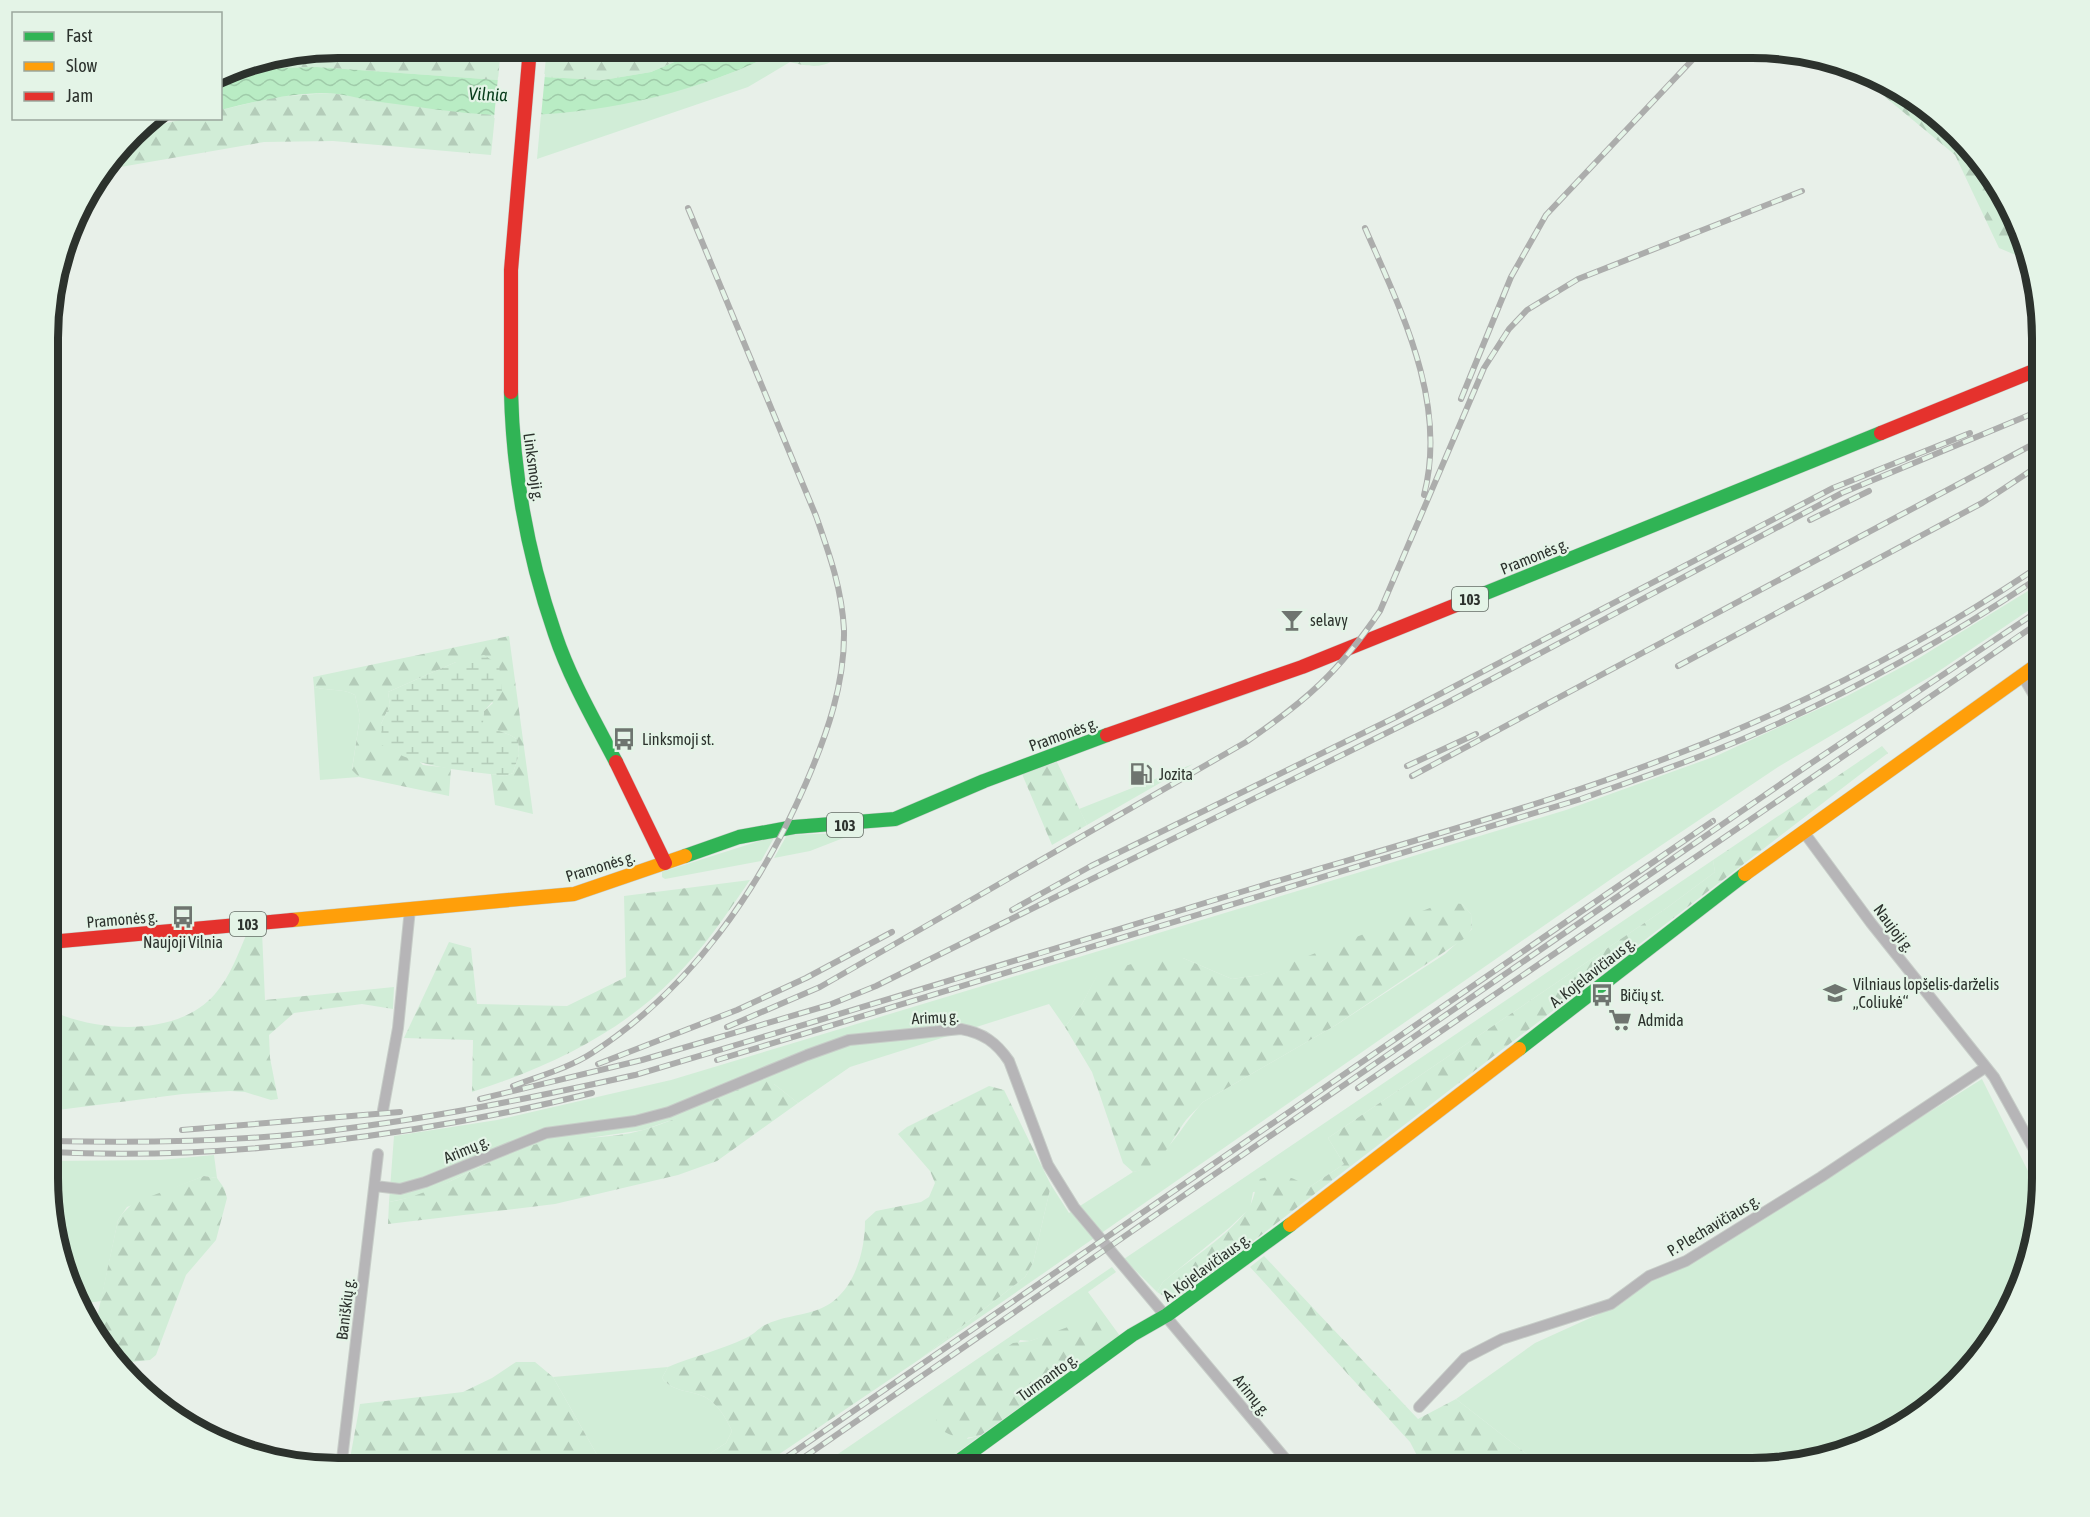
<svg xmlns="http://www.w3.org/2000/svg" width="2090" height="1517" font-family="'Asap Condensed',sans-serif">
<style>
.green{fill:#d1edd7}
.forest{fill:url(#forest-firs)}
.wetland{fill:url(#wetland-marsh)}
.water{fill:url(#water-waves)}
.pier{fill:#e8f0e9}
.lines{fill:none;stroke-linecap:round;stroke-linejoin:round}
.street-casing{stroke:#c7cdc8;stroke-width:12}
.fast-casing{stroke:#c7cdc8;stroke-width:15}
.slow-casing{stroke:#c7cdc8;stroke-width:15}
.jam-casing{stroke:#c7cdc8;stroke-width:15}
.street{stroke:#b6b5b7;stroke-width:10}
.fast{stroke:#30b455;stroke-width:14}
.slow{stroke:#ff9f0a;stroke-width:14}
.jam{stroke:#e5322d;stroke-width:14}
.rail-casing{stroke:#acadac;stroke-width:6}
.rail{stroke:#e4f4e7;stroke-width:4;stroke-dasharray:11;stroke-linecap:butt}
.labels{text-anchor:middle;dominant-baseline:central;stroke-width:4.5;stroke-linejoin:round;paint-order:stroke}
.shield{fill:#e4f4e7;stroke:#636c65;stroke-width:1.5}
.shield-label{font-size:15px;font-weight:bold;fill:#2c322d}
.street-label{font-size:16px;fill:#2c322d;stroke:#e4f4e7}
.poi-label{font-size:16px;fill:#2c322d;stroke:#e4f4e7;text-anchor:start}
.water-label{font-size:18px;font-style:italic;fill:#073c1a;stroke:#e4f4e7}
.rim{fill:none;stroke:#2c322d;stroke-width:8}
</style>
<defs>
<pattern id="forest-firs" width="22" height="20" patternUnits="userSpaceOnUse" patternTransform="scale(1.5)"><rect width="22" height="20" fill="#d1edd7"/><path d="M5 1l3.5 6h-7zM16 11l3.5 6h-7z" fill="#b4ccb9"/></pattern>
<pattern id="wetland-marsh" width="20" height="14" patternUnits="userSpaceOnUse" patternTransform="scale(1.5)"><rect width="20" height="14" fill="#d1edd7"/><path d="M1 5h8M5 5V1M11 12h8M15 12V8" fill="none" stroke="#b4ccb9"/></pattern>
<pattern id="water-waves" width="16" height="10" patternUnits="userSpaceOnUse" patternTransform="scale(1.5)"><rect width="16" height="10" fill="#b9ecc4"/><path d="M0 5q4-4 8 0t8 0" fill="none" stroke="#9fcba9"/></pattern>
</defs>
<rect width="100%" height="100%" fill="#e8f0e9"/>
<path class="green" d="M 785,48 L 790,62 L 748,87 L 537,159 L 541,114 C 631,102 703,92 785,48 Z
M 2041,583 L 2041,602 L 1933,675 L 1778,767 L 1614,877 L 920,1359 L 1025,1277 L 1033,1263 L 1051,1185 L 1069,1213 L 1133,1172 C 1161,1168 1184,1122 1203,1102 L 1336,1025 L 1445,954 L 1472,929 L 1471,914 L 1462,904 L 1260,975 L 1232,979 L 1183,958 L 1097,976 L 1082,1004 L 1065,1027 L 1049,1004 L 850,1067 L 798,1103 L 774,1084 L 643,1130 L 527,1147 L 487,1163 L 422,1195 L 389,1202 L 394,1136 L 497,1120 L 671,1080 L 1566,810 L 1716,756 L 1847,696 L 1919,658 Z
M 314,687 C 328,691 342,688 355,695 L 360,717 L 352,769 L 359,777 L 320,780 Z
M 1193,764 L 1087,825 L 1079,809 Z
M 843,833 L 847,834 L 846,837 L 810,851 L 774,858 L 787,835 Z
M 775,836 L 761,861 L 665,879 L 662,877 L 662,872 Z
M 1713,860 L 1715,872 L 1668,907 L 1328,1138 L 1344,1164 L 1308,1188 L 1253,1192 L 1250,1208 L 1229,1228 L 1163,1282 L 1157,1292 L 1124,1259 Z
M 1982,1079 L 2041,1197 L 2026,1272 L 1982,1356 L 1880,1439 L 1752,1469 L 1546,1469 L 1456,1399 L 1535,1343 L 1621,1304 L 1649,1282 L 1695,1259 Z
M 214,1155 L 217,1178 L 204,1176 L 127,1207 L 118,1220 L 101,1301 L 80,1304 L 50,1216 L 50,1161 L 160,1160 Z
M 1112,1267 L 1116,1272 L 1088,1292 L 1120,1336 L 1095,1353 L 1042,1337 L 1030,1341 L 1020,1340 L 967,1439 L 981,1435 L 935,1469 L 905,1469 L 902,1464 L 877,1463 L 872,1469 L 816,1469 Z
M 668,1367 L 662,1378 C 672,1392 690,1390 705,1397 C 718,1404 726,1418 732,1431 L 726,1443 L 686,1469 L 605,1469 L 553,1377 Z"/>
<path class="forest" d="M 339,48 L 501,48 L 498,80 L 316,67 L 277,68 L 221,80 L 221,74 L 228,70 Z
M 547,48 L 707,48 L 651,72 L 603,80 L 544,77 Z
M 785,48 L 854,48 C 826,66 822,70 790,62 Z
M 1849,67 C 1891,77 1990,171 2011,209 C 2019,223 2021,243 2025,259 L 1999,248 L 1955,155 Z
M 329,93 L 495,115 L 491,155 L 333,141 L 264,142 L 109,169 L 140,129 L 184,119 L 220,118 L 221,110 L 274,97 Z
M 509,636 L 533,814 L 495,805 L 491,774 L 505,776 L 513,773 L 519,754 L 518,740 C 506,731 495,732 482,724 L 484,711 L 493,703 L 456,662 L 388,692 L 390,705 L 381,724 L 423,765 L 451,768 L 449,796 L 359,777 L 352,770 L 360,717 L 355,695 C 342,688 328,691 314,687 L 313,677 Z
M 1882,746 L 1888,753 L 1187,1292 C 1176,1298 1169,1300 1157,1292 L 1163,1282 C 1189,1260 1228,1236 1248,1209 C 1253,1203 1255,1188 1260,1179 C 1279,1173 1293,1175 1308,1188 L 1344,1164 L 1328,1138 L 1668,907 L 1715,872 L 1713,860 Z
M 1057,762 L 1087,825 L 1052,845 L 1022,774 Z
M 750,880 C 727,914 703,949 674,978 C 618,1035 546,1068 472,1092 L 473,1040 L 404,1038 L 449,942 L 471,948 L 477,1004 L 567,1006 L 626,977 L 624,896 Z
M 1445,902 L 1462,904 L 1471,914 L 1472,928 L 1465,938 L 1336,1025 L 1203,1102 C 1198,1108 1191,1114 1186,1120 C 1171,1140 1162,1168 1133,1172 L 1123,1163 L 1092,1072 L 1065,1027 L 1082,1004 L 1097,975 L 1150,958 L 1183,958 L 1232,979 L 1260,975 Z
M 262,932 L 265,1000 L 394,987 L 393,1009 L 362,1004 L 294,1013 L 269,1035 L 270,1058 L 278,1099 L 271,1100 L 245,1092 L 230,1091 L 183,1094 L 50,1111 L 50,1010 C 97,1033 178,1037 215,994 C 230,977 238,954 247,933 Z
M 763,1080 L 774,1084 L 798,1103 L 717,1161 L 678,1175 L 555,1204 L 388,1224 L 389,1202 C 440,1193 481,1161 530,1146 C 566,1135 606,1141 643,1130 C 679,1120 714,1099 749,1084 Z
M 989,1086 L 1004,1090 L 1051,1185 L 1033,1263 L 1025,1277 L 920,1359 L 757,1469 L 686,1469 L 726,1443 L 732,1431 C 726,1418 718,1404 705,1397 C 690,1390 672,1392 662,1378 L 668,1367 C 694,1356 721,1350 746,1338 C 753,1335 759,1328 765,1325 C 781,1317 798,1316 814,1311 C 852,1300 865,1255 865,1221 L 876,1211 L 921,1202 L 929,1197 L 935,1183 L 930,1171 L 898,1134 L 907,1127 Z
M 204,1176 L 217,1178 L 224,1188 L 227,1198 L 216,1240 L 186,1275 L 156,1355 L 150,1360 L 121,1363 L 94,1332 L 118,1220 L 123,1213 L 133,1203 Z
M 1264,1256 L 1418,1419 L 1456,1399 L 1546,1469 L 1424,1469 L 1410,1442 L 1250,1267 Z
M 1092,1318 L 1105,1324 L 1107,1336 L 1095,1353 L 981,1435 C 963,1440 954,1438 938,1428 L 933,1404 L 939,1394 L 1013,1343 L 1030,1341 Z
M 516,1362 L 535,1362 L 553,1377 L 605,1469 L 370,1468 L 349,1464 L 360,1404 L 463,1392 L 492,1378 Z"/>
<path class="wetland" d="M 484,655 L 499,665 L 502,691 L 484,711 L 483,723 C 495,732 506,731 518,740 L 519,754 L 513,773 L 505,776 C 463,770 419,769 382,745 L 381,724 L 390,705 L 388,692 L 456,662 Z"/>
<path class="water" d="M 707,48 L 785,48 C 702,93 590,118 495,115 C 455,113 413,106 373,101 C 358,98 343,94 328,93 C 291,93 256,101 221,110 L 221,80 L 277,68 L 317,67 L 498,80 L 544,77 L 603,80 L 651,72 Z
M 1874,77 L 1929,108 L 1956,142 L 1875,77 Z"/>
<path class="pier" d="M 545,74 L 541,117 L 494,118 L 498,77 Z"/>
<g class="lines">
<g class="street-casing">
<path id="street" d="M 2022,675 L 2041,707
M 1803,831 L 1871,923 L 1994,1077 L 2041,1162
M 383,1110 L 398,1028 L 410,909
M 375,1186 L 400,1189 L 425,1182 L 546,1133 L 635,1121 L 669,1112 L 807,1055 L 849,1040 L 961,1029 C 983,1033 996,1042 1009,1061 L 1048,1165 L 1074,1207 L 1294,1469
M 1419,1407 L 1465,1358 L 1502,1339 L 1611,1304 L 1649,1276 L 1686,1261 L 1821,1177 L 1986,1067
M 341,1468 L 378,1154"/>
</g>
<g class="fast-casing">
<path id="fast" d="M 511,392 C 513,474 528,556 555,634 C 570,679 594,720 616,762
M 1466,601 L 1881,433
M 685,856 L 739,837 L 794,827 L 895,819 L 984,781 L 1107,735
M 1519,1049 L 1745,874
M 948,1469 L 1132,1335 L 1167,1315 L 1290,1225"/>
</g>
<g class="slow-casing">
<path id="slow" d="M 1745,874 L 2041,662
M 292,920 L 574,894 L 685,856
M 1290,1225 L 1519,1049"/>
</g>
<g class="jam-casing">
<path id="jam" d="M 511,392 L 511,270 L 530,48
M 1881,433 L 2041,368
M 1107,735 L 1302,667 L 1466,601
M 616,762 L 665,863
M 50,942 L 292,920"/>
</g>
<use href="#street" class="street"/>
<use href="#fast" class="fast"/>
<use href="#slow" class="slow"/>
<use href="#jam" class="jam"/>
<g class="rail-casing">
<path id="rail" d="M 1365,228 C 1401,311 1448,402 1424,495
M 1461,399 L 1511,277 L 1546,215 L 1697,55
M 1810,520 L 1869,491
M 1678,666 L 1982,503 L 2041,464
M 1407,766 L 1476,734
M 1412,776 L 2041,440
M 1012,910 L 1091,866 L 1396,717 L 1833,488 L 1970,433
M 727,1027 L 820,987 L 1246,742 C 1307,700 1338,673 1380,611 L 1484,368 L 1509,329 L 1527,310 L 1578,279 L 1802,191
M 717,1060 L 1581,799 C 1623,784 1665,770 1706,754 C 1823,708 1937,646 2041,576
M 598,1064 L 737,1010 L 806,978 L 892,932
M 513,1086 C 539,1076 569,1068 592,1053 C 691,989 760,889 806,783 C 827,734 845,684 844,630 C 842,589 829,553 816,516 L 688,208
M 1358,1088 L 2041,621
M 480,1099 L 642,1060 L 829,1005 L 876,986 L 1443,705 L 1842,493 L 2041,410
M 182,1130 L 400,1112
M 50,1141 C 137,1143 223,1142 309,1133 C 419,1121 527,1099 635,1075 C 845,1013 1054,949 1264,885 C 1429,836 1599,791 1757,721 C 1856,678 1952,625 2041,565
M 50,1152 C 225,1161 423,1135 592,1093
M 769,1469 L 1713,821
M 787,1469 L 1804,768 L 2041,609"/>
</g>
<use href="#rail" class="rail"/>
</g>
<defs>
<g id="bar-bare" transform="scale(1.8)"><path d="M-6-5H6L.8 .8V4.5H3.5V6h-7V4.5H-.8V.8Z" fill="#6e746f" stroke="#e4f4e7" stroke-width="2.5" paint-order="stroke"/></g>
<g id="bus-bare" transform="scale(1.8)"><path d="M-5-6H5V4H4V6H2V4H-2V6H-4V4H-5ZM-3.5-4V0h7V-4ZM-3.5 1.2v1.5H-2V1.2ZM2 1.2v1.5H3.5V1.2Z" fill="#6e746f" stroke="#e4f4e7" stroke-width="2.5" paint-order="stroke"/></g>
<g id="fuel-bare" transform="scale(1.8)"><path d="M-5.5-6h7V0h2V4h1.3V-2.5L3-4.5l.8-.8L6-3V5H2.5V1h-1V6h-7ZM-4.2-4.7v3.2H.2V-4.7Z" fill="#6e746f" stroke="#e4f4e7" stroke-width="2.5" paint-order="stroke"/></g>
<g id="school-bare" transform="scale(1.8)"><path d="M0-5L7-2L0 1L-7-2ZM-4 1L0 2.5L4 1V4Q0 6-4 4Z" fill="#6e746f" stroke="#e4f4e7" stroke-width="2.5" paint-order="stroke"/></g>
<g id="supermarket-bare" transform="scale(1.8)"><path d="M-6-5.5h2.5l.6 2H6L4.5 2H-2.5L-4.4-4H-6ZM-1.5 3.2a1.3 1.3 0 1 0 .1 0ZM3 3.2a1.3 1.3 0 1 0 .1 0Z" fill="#6e746f" stroke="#e4f4e7" stroke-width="2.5" paint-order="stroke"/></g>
</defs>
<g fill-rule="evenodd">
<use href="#bar-bare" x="1292" y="620"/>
<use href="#bus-bare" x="624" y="739"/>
<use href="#fuel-bare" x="1141" y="774"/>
<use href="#bus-bare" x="183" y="917"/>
<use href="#school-bare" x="1835" y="993"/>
<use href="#bus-bare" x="1602" y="995"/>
<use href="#supermarket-bare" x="1620" y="1020"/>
</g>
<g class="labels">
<g class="shield">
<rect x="1452" y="587" width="36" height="24" rx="4.5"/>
<rect x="827" y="813" width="36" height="24" rx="4.5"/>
<rect x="230" y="912" width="36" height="24" rx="4.5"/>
</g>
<g class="shield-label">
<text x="1470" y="599">103</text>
<text x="845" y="825">103</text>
<text x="248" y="924">103</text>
</g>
<g class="street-label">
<text transform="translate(534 467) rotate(82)">Linksmoji g.</text>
<text transform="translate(1534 556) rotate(-22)">Pramonės g.</text>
<text transform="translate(1063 734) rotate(-20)">Pramonės g.</text>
<text transform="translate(600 866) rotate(-17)">Pramonės g.</text>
<text transform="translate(122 919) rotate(-5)">Pramonės g.</text>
<text transform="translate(1894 928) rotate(53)">Naujoji g.</text>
<text transform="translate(1592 972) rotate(-38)">A. Kojelavičiaus g.</text>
<text transform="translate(935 1017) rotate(-3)">Arimų g.</text>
<text transform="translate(466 1149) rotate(-23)">Arimų g.</text>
<text transform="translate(1713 1225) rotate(-31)">P. Plechavičiaus g.</text>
<text transform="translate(1206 1267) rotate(-36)">A. Kojelavičiaus g.</text>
<text transform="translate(345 1309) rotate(-83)">Baniškių g.</text>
<text transform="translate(1047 1377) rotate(-36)">Turmanto g.</text>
<text transform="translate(1252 1395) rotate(51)">Arimų g.</text>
</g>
<g class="poi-label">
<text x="1310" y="620">selavy</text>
<text x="642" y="739">Linksmoji st.</text>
<text x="1159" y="774">Jozita</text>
<text x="183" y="942" text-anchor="middle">Naujoji Vilnia</text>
<text x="1853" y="984">Vilniaus lopšelis-darželis<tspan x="1853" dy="18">„Coliukė“</tspan></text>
<text x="1620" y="995">Bičių st.</text>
<text x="1638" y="1020">Admida</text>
</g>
<g class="water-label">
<text transform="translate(488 94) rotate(2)">Vilnia</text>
</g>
</g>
<path d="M0 0H2090V1517H0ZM338 58H1752A280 280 0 0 1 2032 338V1178A280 280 0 0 1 1752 1458H338A280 280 0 0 1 58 1178V338A280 280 0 0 1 338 58Z" fill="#e4f4e7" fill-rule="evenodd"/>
<path class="rim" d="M338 58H1752A280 280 0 0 1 2032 338V1178A280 280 0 0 1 1752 1458H338A280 280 0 0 1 58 1178V338A280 280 0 0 1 338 58Z"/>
<rect x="12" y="12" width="210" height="108" fill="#e4f4e7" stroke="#9aa69d" stroke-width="1.5"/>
<rect x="24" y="32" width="30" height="9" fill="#30b455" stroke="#9aa69d" stroke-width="1.5"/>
<text x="66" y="42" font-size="18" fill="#2c322d">Fast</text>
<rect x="24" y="62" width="30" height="9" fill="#ff9f0a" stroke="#9aa69d" stroke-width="1.5"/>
<text x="66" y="72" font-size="18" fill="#2c322d">Slow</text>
<rect x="24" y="92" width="30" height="9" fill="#e5322d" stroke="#9aa69d" stroke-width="1.5"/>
<text x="66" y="102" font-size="18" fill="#2c322d">Jam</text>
</svg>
